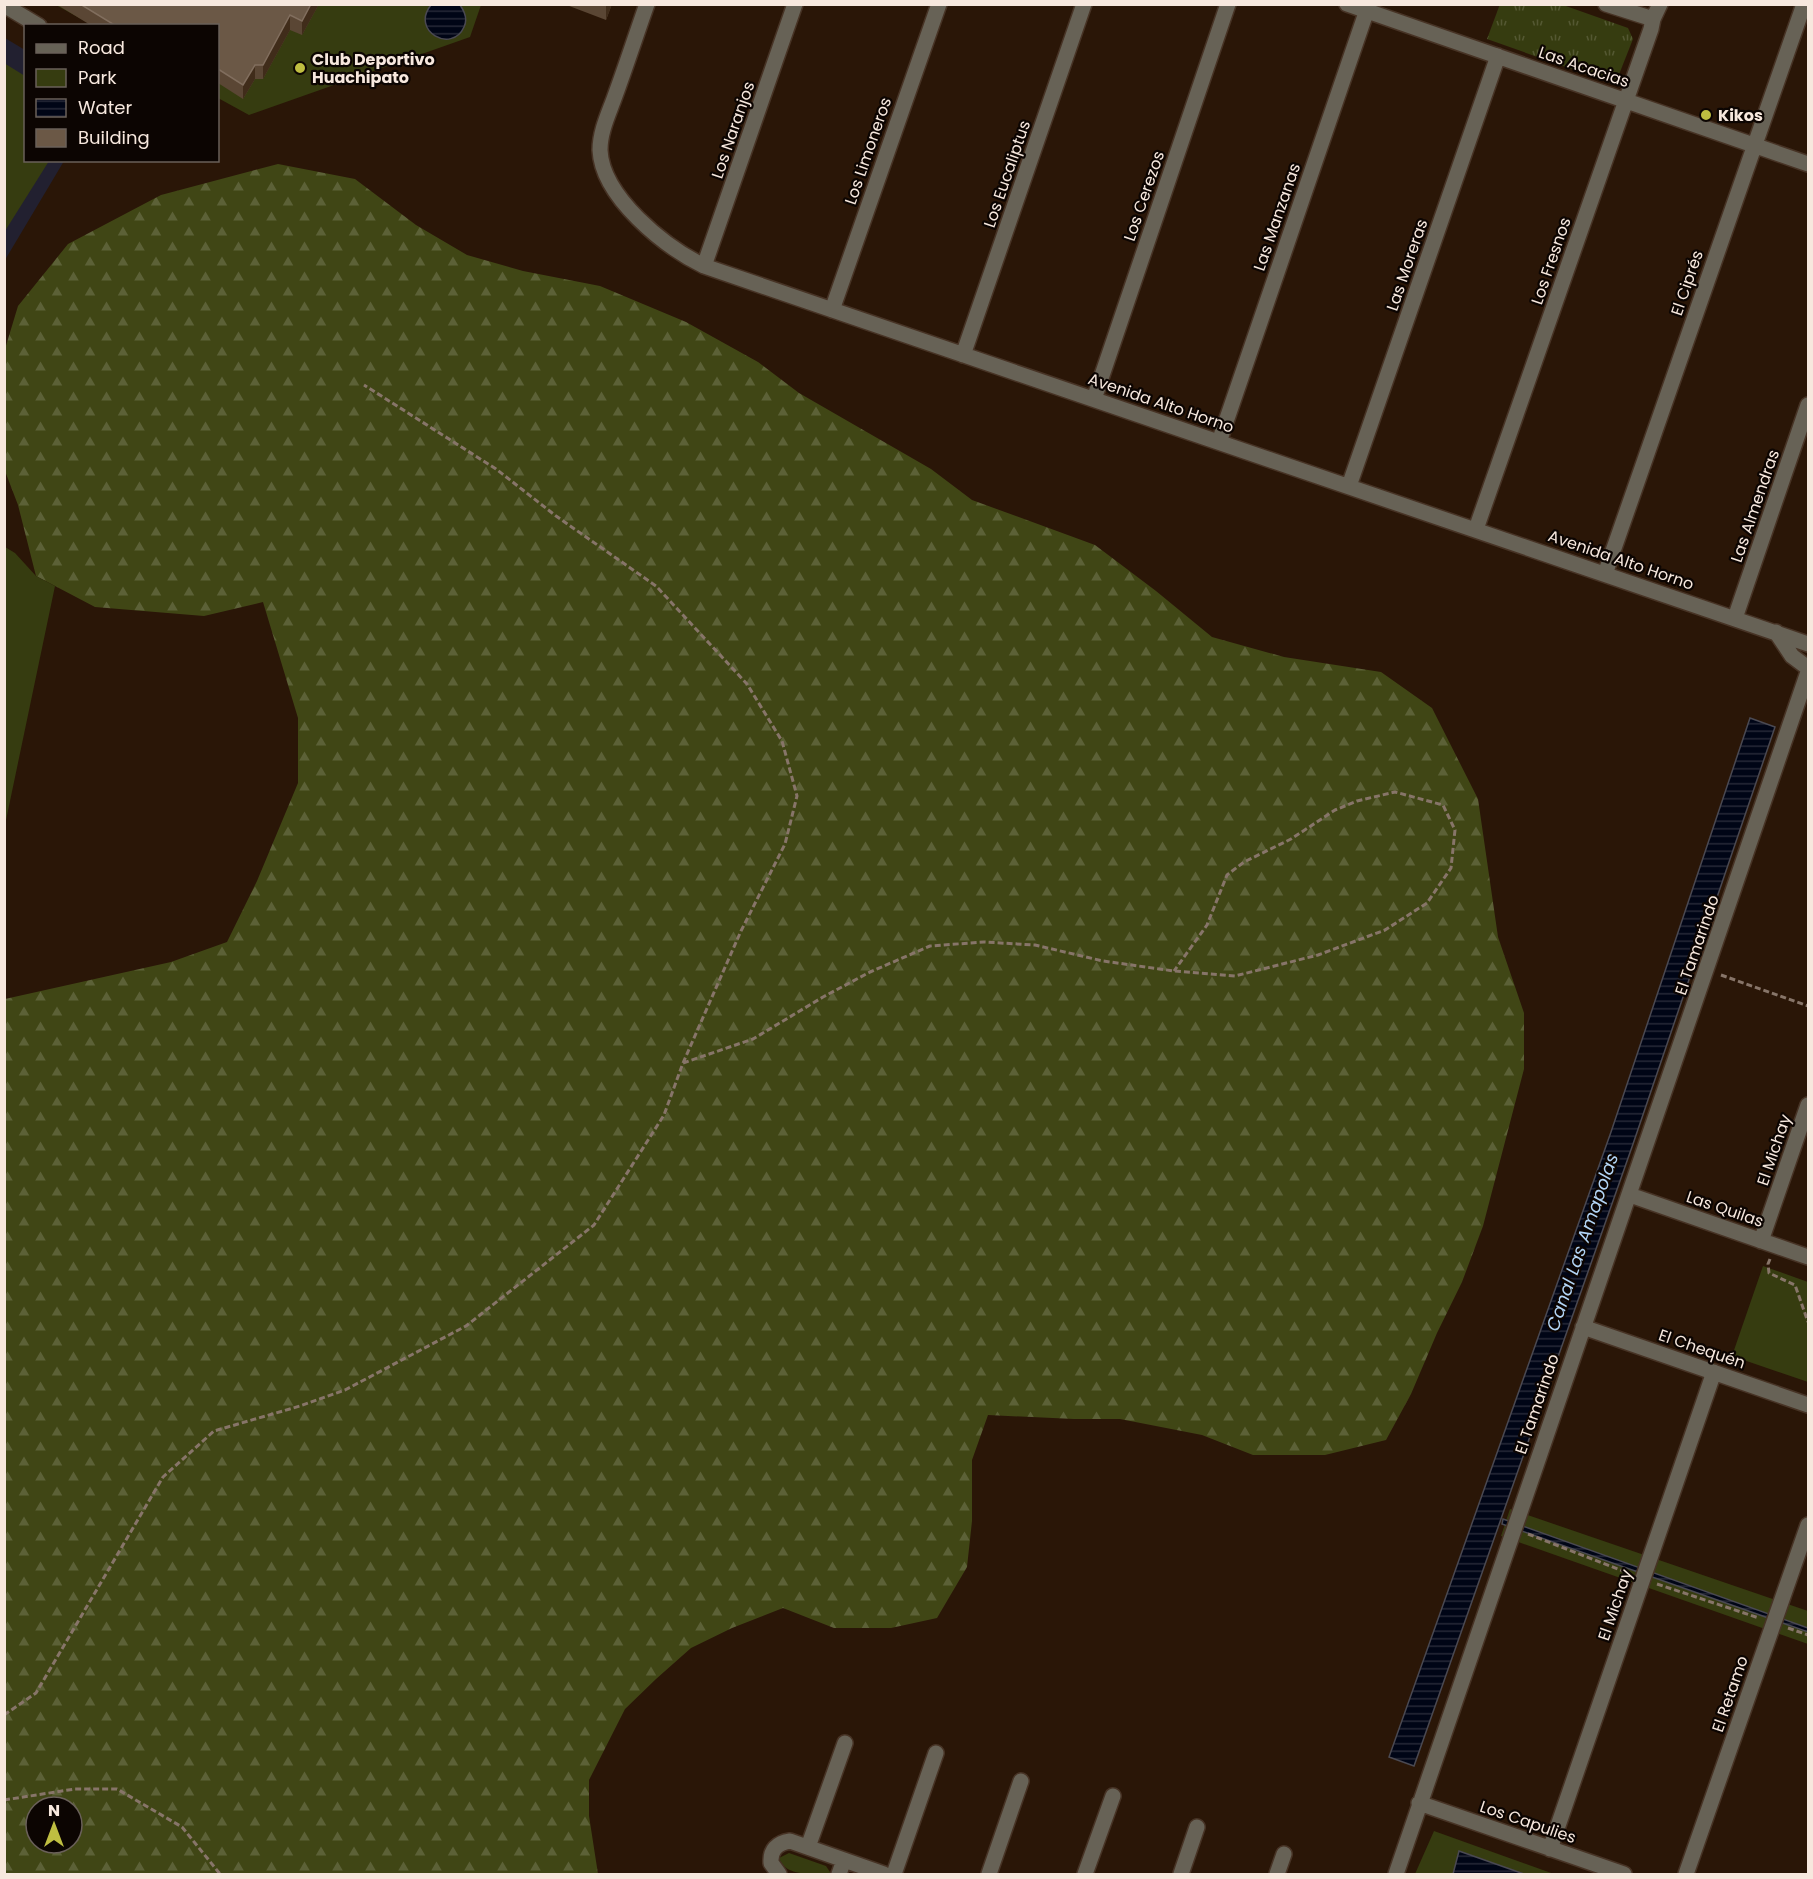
<svg xmlns="http://www.w3.org/2000/svg" width="1813" height="1879" font-family="Poppins,sans-serif">
<style>
.education{fill:#222030}
.grass{fill:url(#grass-tufts)}
.forest{fill:url(#forest-firs);fill-rule:evenodd}
.park{fill:#363c10}
.water{fill:url(#water-rules);stroke:#4a4952;stroke-width:1.5}
.lines{fill:none;stroke-linecap:round;stroke-linejoin:round}
.minor-casing{stroke:#473325;stroke-width:18}
.path{stroke:#877569;stroke-width:3;stroke-dasharray:6 3;stroke-linecap:butt}
.minor{stroke:#676256;stroke-width:15}
.wall{fill:#5a4634}
.shaded-wall{fill:#402c1a}
.building{fill:#6b5846;stroke:#816e5e;stroke-width:1.5}
.poi-dot{fill:#bfbe41;stroke:#0c0502;stroke-width:2}
.labels{text-anchor:middle;dominant-baseline:central;stroke-width:4.5;stroke-linejoin:round;paint-order:stroke}
.poi-label{font-size:16px;font-weight:bold;fill:#f7e8de;stroke:#0c0502;text-anchor:start}
.street-label{font-size:16px;fill:#f7e8de;stroke:#0c0502}
.water-label{font-size:18px;font-style:italic;fill:#b2d4f5;stroke:#0c0502}
</style>
<defs>
<pattern id="grass-tufts" width="24" height="20" patternUnits="userSpaceOnUse" patternTransform="scale(1.5)"><rect width="24" height="20" fill="#363c10"/><path d="M3 7l-1-3M5 7V3M7 7l1-3M15 17l-1-3M17 17v-4M19 17l1-3" fill="none" stroke="#545832"/></pattern>
<pattern id="forest-firs" width="22" height="20" patternUnits="userSpaceOnUse" patternTransform="scale(1.5)"><rect width="22" height="20" fill="#404615"/><path d="M5 1l3.5 6h-7zM16 11l3.5 6h-7z" fill="#5c6137"/></pattern>
<pattern id="water-rules" width="6" height="5" patternUnits="userSpaceOnUse" patternTransform="scale(1.5)"><rect width="6" height="5" fill="#000516"/><path d="M0 2.5h6" fill="none" stroke="#262937"/></pattern>
</defs>
<rect width="100%" height="100%" fill="#2a1607"/>
<path class="education" d="M 5,38 L 25,50 L 26,160 L 64,161 L 5,260 Z"/>
<path class="grass" d="M 1500,4 L 1563,5 L 1628,28 L 1633,39 L 1618,77 L 1611,83 L 1487,39 Z"/>
<path class="forest" d="M 278,164 L 355,179 L 416,225 L 467,255 L 523,271 L 600,286 L 686,322 L 758,362 L 799,393 L 931,469 L 972,500 L 1095,545 L 1156,591 L 1212,637 L 1284,657 L 1381,672 L 1432,708 L 1478,799 L 1498,937 L 1524,1013 L 1524,1069 L 1483,1226 L 1462,1282 L 1437,1333 L 1411,1394 L 1386,1440 L 1325,1455 L 1253,1455 L 1202,1435 L 1120,1419 L 1074,1419 L 988,1415 L 972,1460 L 972,1521 L 967,1567 L 937,1618 L 891,1628 L 834,1628 L 783,1608 L 732,1628 L 691,1648 L 656,1679 L 625,1709 L 589,1780 L 589,1816 L 598,1874 L 5,1874 L 5,999 L 171,962 L 227,942 L 257,881 L 298,783 L 298,718 L 263,602 L 204,616 L 95,607 L 36,576 L 18,505 L 5,471 L 5,349 L 18,306 L 68,244 L 161,195 ZM 36,1807 L 72,1807 L 72,1843 L 36,1843 Z"/>
<path class="park" d="M 56,5 L 481,5 L 470,37 L 249,115 L 218,98 L 218,26 L 92,25 Z
M 4,63 L 25,76 L 26,160 L 49,161 L 5,231 Z
M 5,547 L 15,553 L 36,576 L 55,586 L 5,825 Z
M 1763,1266 L 1808,1282 L 1808,1382 L 1732,1356 Z
M 1510,1509 L 1808,1611 L 1808,1644 L 1501,1536 Z
M 1434,1831 L 1554,1874 L 1415,1874 Z
M 789,1853 L 826,1866 L 830,1872 L 830,1874 C 813,1874 785,1877 779,1858 Z"/>
<path class="water" d="M 431,5 L 460,5 C 465,12 468,19 464,27 C 452,54 410,31 431,5 Z
M 1750,718 L 1775,727 L 1633,1144 L 1414,1766 L 1389,1757 L 1611,1132 Z
M 1503,1519 L 1808,1628 L 1808,1632 L 1502,1524 Z
M 1459,1851 L 1524,1874 L 1453,1874 Z"/>
<g class="lines">
<g class="minor-casing">
<path id="minor" d="M 647,4 C 636,35 626,66 615,96 C 609,113 600,131 600,150 C 602,197 665,247 704,266 L 1808,644
M 1347,4 L 1808,164
M 1606,4 L 1653,19
M 4,5 L 39,26
M 704,266 L 795,4
M 832,310 L 939,4
M 963,355 L 1084,4
M 1094,399 L 1228,4
M 1219,442 L 1369,4
M 1349,486 L 1498,56
M 1476,529 L 1651,29 L 1653,19 L 1660,4
M 1605,574 L 1804,4
M 1735,618 L 1808,405
M 1776,632 L 1792,656 L 1808,668
M 1630,1195 L 1808,1257
M 1761,1241 L 1808,1105
M 1583,1327 L 1808,1405
M 1419,1803 L 1624,1874
M 808,1847 L 845,1743
M 1550,1849 L 1714,1372
M 779,1874 L 771,1863 C 770,1850 777,1843 790,1841 L 884,1874
M 839,1874 L 844,1860
M 894,1874 L 936,1753
M 989,1874 L 1021,1781
M 1085,1874 L 1113,1796
M 1181,1874 L 1197,1827
M 1277,1874 L 1284,1854
M 1396,1874 L 1808,672
M 1686,1874 L 1808,1525"/>
</g>
<path class="path" d="M 1721,975 L 1808,1006
M 683,1063 L 753,1039 L 823,997 L 870,972 L 930,946 L 984,942 L 1035,945 L 1103,961 L 1174,971 L 1235,976 L 1318,955 L 1385,930 L 1427,903 L 1451,868 L 1455,830 L 1443,805 L 1395,792 L 1357,801 L 1335,810 L 1291,839 L 1244,862 L 1227,875 L 1207,925 L 1174,971
M 1770,1259 L 1768,1264 L 1769,1273 L 1795,1285 L 1808,1322
M 1528,1534 L 1628,1573
M 1657,1584 L 1759,1618
M 1788,1628 L 1808,1635
M 4,1715 L 36,1693 L 163,1477 L 214,1431 L 300,1406 L 345,1390 L 466,1326 L 594,1225 L 664,1115 L 683,1063 L 741,931 L 785,844 L 797,796 L 782,741 L 747,684 L 656,586 L 556,516 L 496,469 L 364,385
M 4,1800 L 75,1789 L 117,1789 L 182,1827 L 220,1874"/>
<use href="#minor" class="minor"/>
</g>
<path class="wall" d="M 56,4 L 319,4 L 302,35 L 290,30 L 263,79 L 255,79 L 243,99 L 218,83 L 218,26 L 92,26 Z
M 564,4 L 612,4 L 606,20 Z"/>
<path class="shaded-wall" d="M 311,4 L 319,4 L 302,35 L 302,21 Z
M 607,4 L 612,4 L 606,20 L 606,6 Z
M 290,15 L 290,30 L 263,79 L 263,65 Z
M 255,65 L 255,79 L 243,99 L 243,85 Z"/>
<path class="building" d="M 80,4 L 311,4 L 302,21 L 290,15 L 263,65 L 255,65 L 243,85 L 218,69 L 218,26 L 116,26 Z"/>
<g class="poi-dot">
<circle cx="300" cy="68" r="6"/>
<circle cx="1706" cy="115" r="6"/>
</g>
<g class="labels">
<g class="poi-label">
<text x="312" y="59">Club Deportivo<tspan x="312" dy="18">Huachipato</tspan></text>
<text x="1718" y="115">Kikos</text>
</g>
<g class="street-label">
<text transform="translate(1584 67) rotate(19)">Las Acacias</text>
<text transform="translate(733 130) rotate(-71)">Los Naranjos</text>
<text transform="translate(868 151) rotate(-71)">Los Limoneros</text>
<text transform="translate(1007 174) rotate(-71)">Los Eucaliptus</text>
<text transform="translate(1144 196) rotate(-71)">Los Cerezos</text>
<text transform="translate(1277 217) rotate(-71)">Las Manzanas</text>
<text transform="translate(1551 261) rotate(-71)">Los Fresnos</text>
<text transform="translate(1407 265) rotate(-71)">Las Moreras</text>
<text transform="translate(1687 283) rotate(-71)">El Ciprés</text>
<text transform="translate(1161 403) rotate(19)">Avenida Alto Horno</text>
<text transform="translate(1755 506) rotate(-71)">Las Almendras</text>
<text transform="translate(1621 560) rotate(19)">Avenida Alto Horno</text>
<text transform="translate(1697 945) rotate(-71)">El Tamarindo</text>
<text transform="translate(1774 1150) rotate(-71)">El Michay</text>
<text transform="translate(1725 1209) rotate(19)">Las Quilas</text>
<text transform="translate(1702 1349) rotate(19)">El Chequén</text>
<text transform="translate(1537 1404) rotate(-71)">El Tamarindo</text>
<text transform="translate(1615 1605) rotate(-71)">El Michay</text>
<text transform="translate(1730 1694) rotate(-71)">El Retamo</text>
<text transform="translate(1528 1822) rotate(19)">Los Capulies</text>
</g>
<g class="water-label">
<text transform="translate(1582 1242) rotate(-71)">Canal Las Amapolas</text>
</g>
</g>
<rect width="1813" height="1879" fill="none" stroke="#f7e8de" stroke-width="12"/>
<rect x="24" y="24" width="195" height="138" fill="#0c0502" stroke="#6a605a" stroke-width="1.5"/>
<rect x="36" y="44" width="30" height="9" fill="#676256" stroke="#6a605a" stroke-width="1.5"/>
<text x="78" y="54" font-size="18" fill="#f7e8de">Road</text>
<rect x="36" y="69" width="30" height="18" fill="#363c10" stroke="#6a605a" stroke-width="1.5"/>
<text x="78" y="84" font-size="18" fill="#f7e8de">Park</text>
<rect x="36" y="99" width="30" height="18" fill="url(#water-rules)" stroke="#6a605a" stroke-width="1.5"/>
<text x="78" y="114" font-size="18" fill="#f7e8de">Water</text>
<rect x="36" y="129" width="30" height="18" fill="#6b5846" stroke="#6a605a" stroke-width="1.5"/>
<text x="78" y="144" font-size="18" fill="#f7e8de">Building</text>
<g transform="translate(54 1825)"><circle r="28" fill="#0c0502" stroke="#6a605a" stroke-width="1.5"/>
<path d="M0-4.5L10 22L0 15L-10 22Z" fill="#bfbe41"/>
<text y="-9" font-size="16" font-weight="bold" text-anchor="middle" fill="#f7e8de">N</text>
</g>
</svg>
